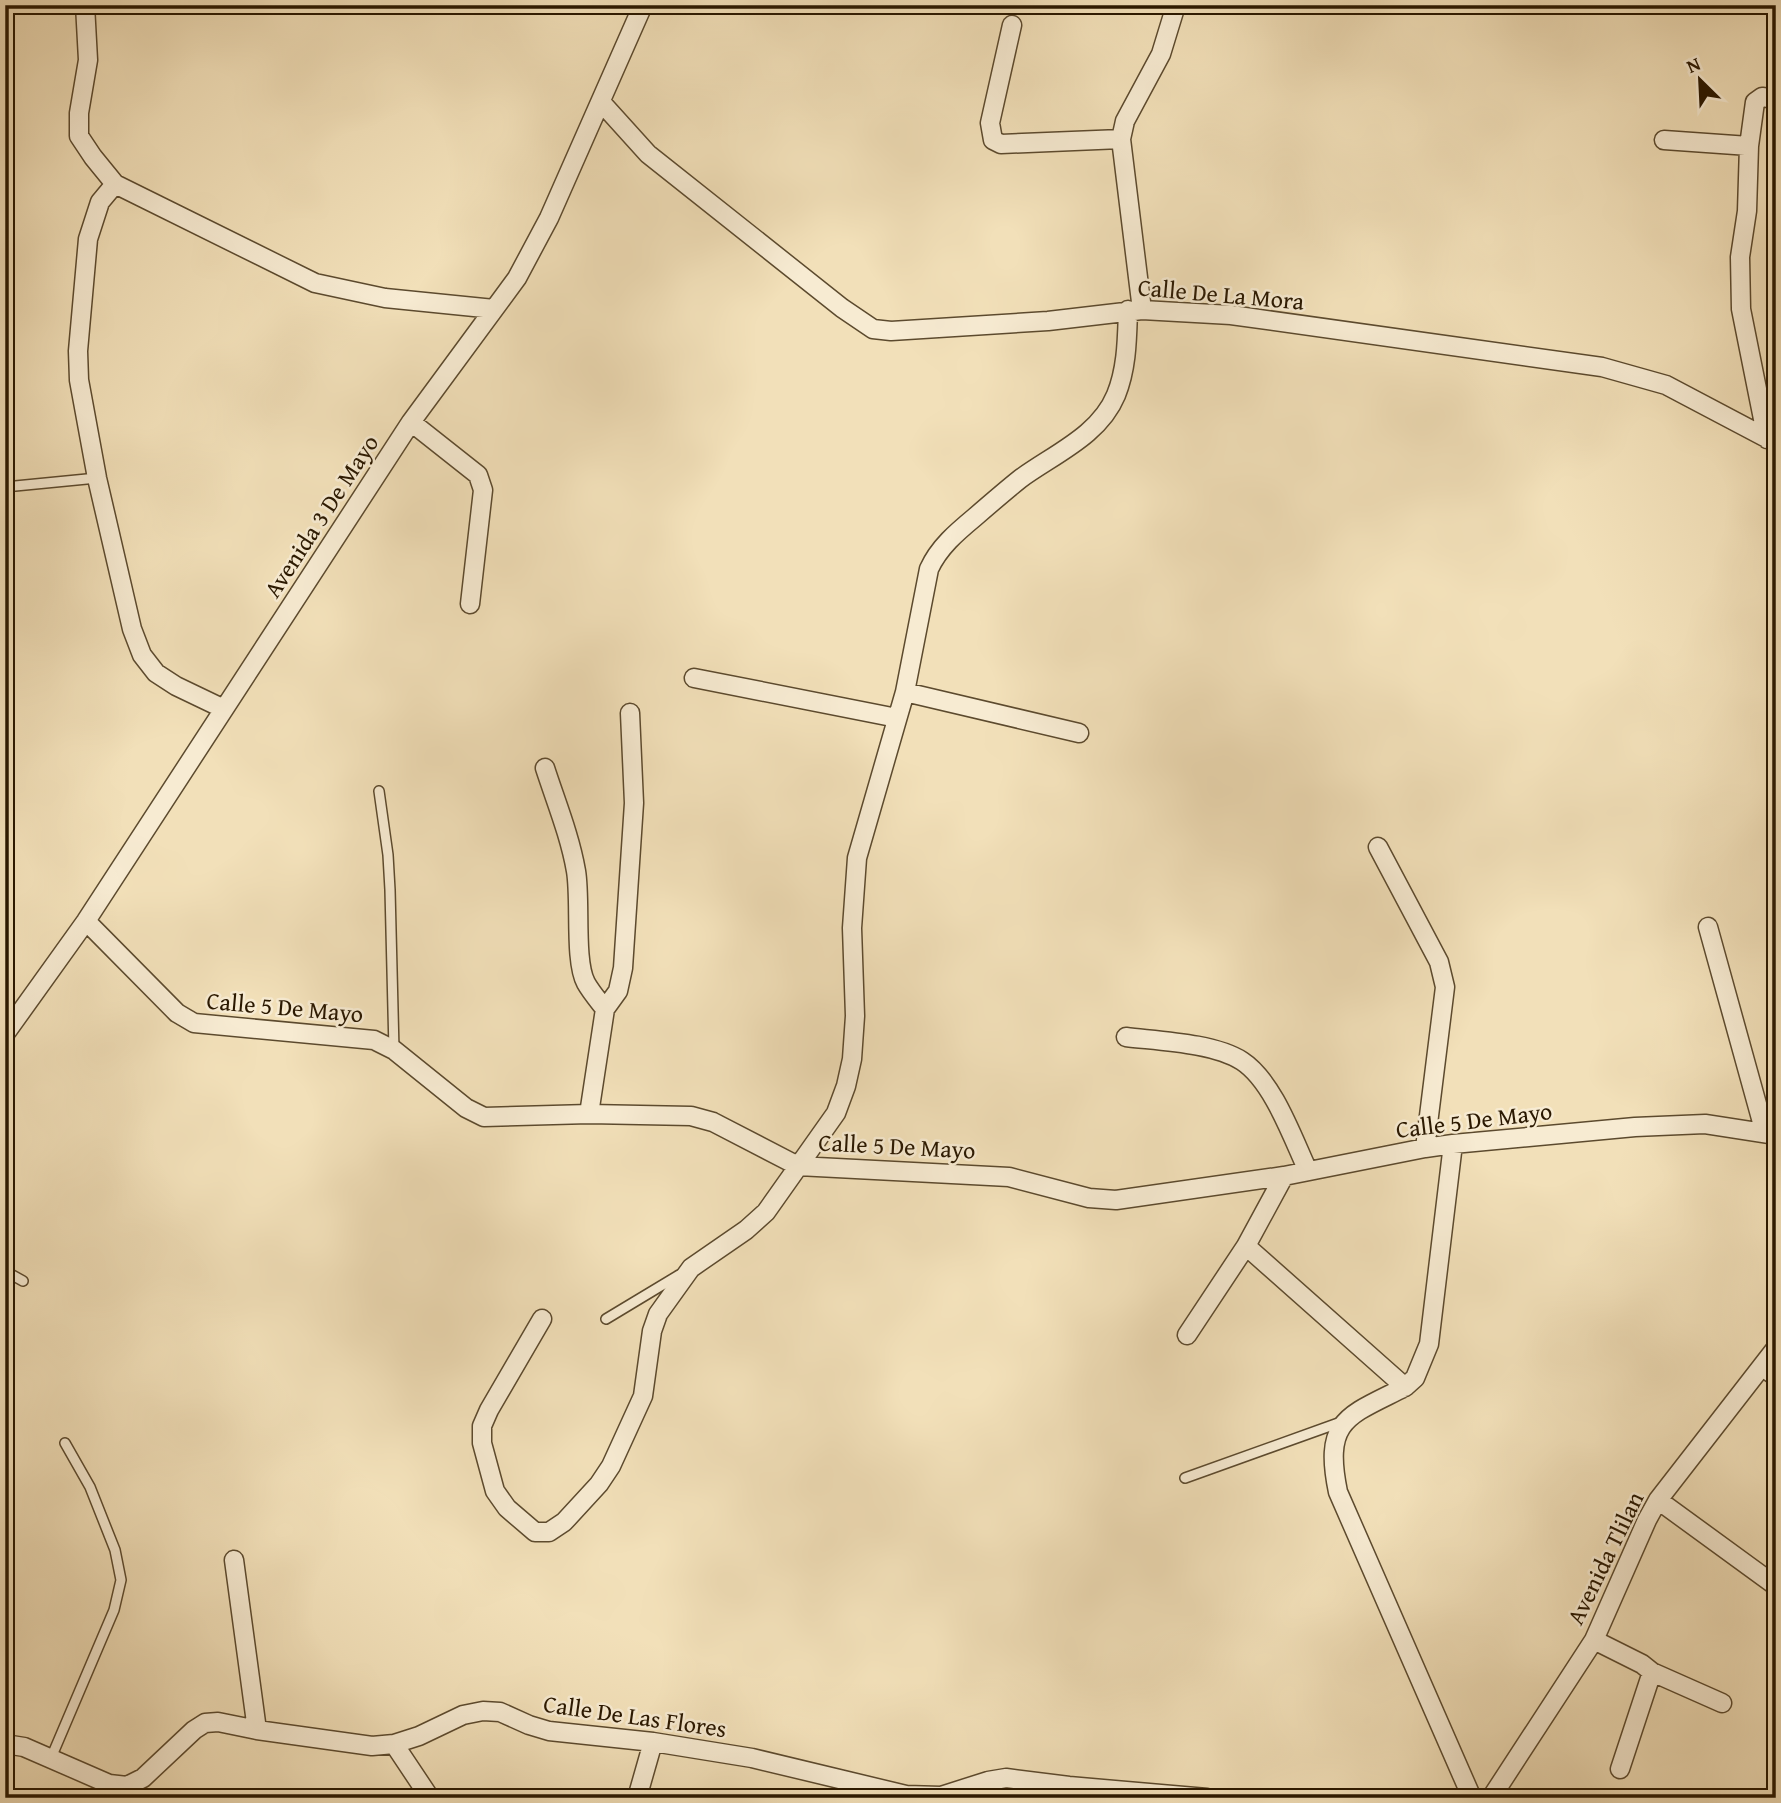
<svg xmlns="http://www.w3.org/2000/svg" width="1781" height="1803" font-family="'Gentium Book Plus',serif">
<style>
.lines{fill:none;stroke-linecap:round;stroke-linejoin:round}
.lane-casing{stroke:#5c4a2e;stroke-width:12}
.street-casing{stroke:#5c4a2e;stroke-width:21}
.lane{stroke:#f7ebd2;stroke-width:9}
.street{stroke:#f7ebd2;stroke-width:18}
.labels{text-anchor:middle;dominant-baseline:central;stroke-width:5;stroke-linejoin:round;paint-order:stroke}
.street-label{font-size:24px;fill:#2a1800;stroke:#f7ebd2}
</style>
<rect width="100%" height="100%" fill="#f2e0b9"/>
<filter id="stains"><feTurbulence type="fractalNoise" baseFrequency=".00286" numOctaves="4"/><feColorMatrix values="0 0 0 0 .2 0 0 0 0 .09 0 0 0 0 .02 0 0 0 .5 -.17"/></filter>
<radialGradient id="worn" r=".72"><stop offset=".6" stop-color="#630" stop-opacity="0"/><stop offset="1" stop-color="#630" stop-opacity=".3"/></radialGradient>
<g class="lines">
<g class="lane-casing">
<path id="lane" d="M 5,487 L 97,478
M 379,791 L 388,855 L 390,890 L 394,1050
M 5,1271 L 23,1281
M 606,1319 L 679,1275
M 1759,1370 L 1776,1382
M 1185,1478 L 1344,1421
M 51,1758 L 114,1610 L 121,1580 L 115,1550 L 90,1487 L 65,1443"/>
</g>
<g class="street-casing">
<path id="street" d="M 85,5 L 88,60 L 79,113 L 79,136 L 93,157 L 115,184 L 315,283 L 385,298 L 494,309
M 1012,25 L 990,123 L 993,140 L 1001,144 L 1121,139
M 601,102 L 648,154 L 842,308 L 873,329 L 891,331 L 1048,321 L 1142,310 L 1231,315 L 1602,367 L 1666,385 L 1776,443
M 1664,140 L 1749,146 L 1747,211 L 1740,257 L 1741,309 L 1767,439
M 1749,146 L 1755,102 L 1762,97 L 1776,99
M 115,184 L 100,202 L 88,239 L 78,351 L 79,380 L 97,478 L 132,629 L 142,655 L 156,673 L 176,686 L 224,709
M 1142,310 L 1121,139 L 1125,121 L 1161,54 L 1176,5
M 411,422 L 478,475 L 483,490 L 470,604
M 694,678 L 897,718
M 905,692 L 1079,733
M 545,768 C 556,802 570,836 576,871 C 581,900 574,961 586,983 C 591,992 598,1000 605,1009
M 1378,847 L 1439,962 L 1445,987 L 1425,1148
M 86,921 L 177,1013 L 194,1023 L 374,1040 L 394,1050 L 466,1108 L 484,1117 L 589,1114 L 691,1116 L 713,1122 L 798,1166 L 1009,1177 L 1089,1198 L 1116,1200 L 1284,1176 L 1425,1148 L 1453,1144 L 1635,1127 L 1705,1124 L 1776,1135
M 1708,927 L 1765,1133
M 5,1034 L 86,921 L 411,422 L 517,278 L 549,218 L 643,5
M 1126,1037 C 1159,1041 1214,1043 1242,1061 C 1273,1081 1293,1139 1308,1171
M 589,1114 L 605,1009 L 618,991 L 623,968 L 634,803 L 630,713
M 1246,1246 L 1405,1387 L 1415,1378 L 1429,1344 L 1453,1144
M 542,1319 L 489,1410 L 482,1426 L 482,1443 L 495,1491 L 507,1508 L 535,1532 L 549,1532 L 564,1522 L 599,1484 L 611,1466 L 643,1396 L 652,1331 L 658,1314 L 691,1268 L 746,1230 L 766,1212 L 836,1113 L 846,1086 L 852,1059 L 855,1016 L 852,928 L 857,858 L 905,692 L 929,569 C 939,547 957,532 975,517 C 990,504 1005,491 1020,479 C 1054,454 1099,436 1116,395 C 1127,368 1127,339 1128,310
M 1187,1335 L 1246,1246 L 1284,1176
M 1405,1387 C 1348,1416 1323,1419 1338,1492 L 1472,1798
M 1658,1500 L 1776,1586
M 234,1560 L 257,1730
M 1594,1640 L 1642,1664 L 1652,1672 L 1722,1703
M 5,1744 L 24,1747 L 109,1784 L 127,1786 L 143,1778 L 194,1730 L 205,1723 L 218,1722 L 257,1730 L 372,1746 L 394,1744 L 419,1736 L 463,1715 L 483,1711 L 500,1712 L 529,1725 L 549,1731 L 653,1742 L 752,1758 L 906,1795 L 941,1796 L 988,1781 L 1006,1778 L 1069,1786 L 1207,1798
M 394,1744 L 430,1798
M 1620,1769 L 1652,1672
M 637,1798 L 653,1742
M 1491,1798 L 1594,1640 L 1647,1520 L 1658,1500 L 1776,1348"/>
</g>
<use href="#lane" class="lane"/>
<use href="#street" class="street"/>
</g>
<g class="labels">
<g class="street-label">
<text transform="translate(1221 294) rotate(5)">Calle De La Mora</text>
<text transform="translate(321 516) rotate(-57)">Avenida 3 De Mayo</text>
<text transform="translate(285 1007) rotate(5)">Calle 5 De Mayo</text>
<text transform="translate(1474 1120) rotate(-7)">Calle 5 De Mayo</text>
<text transform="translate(897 1146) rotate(3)">Calle 5 De Mayo</text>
<text transform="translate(1605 1558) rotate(-64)">Avenida Tlilan</text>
<text transform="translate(635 1716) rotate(8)">Calle De Las Flores</text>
</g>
</g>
<rect width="1781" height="1803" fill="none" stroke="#f2e0b9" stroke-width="28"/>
<rect x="7" y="7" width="1767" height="1789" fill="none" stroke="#2a1800" stroke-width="3.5"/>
<rect x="14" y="14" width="1753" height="1775" fill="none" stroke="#2a1800" stroke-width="2"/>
<g transform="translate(1700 80) rotate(336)" stroke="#f7ebd2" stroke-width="5" paint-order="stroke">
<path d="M0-5L12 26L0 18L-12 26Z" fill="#2a1800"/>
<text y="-10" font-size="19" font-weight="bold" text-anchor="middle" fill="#2a1800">N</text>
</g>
<rect width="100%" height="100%" filter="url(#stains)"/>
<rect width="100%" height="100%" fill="url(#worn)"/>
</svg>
